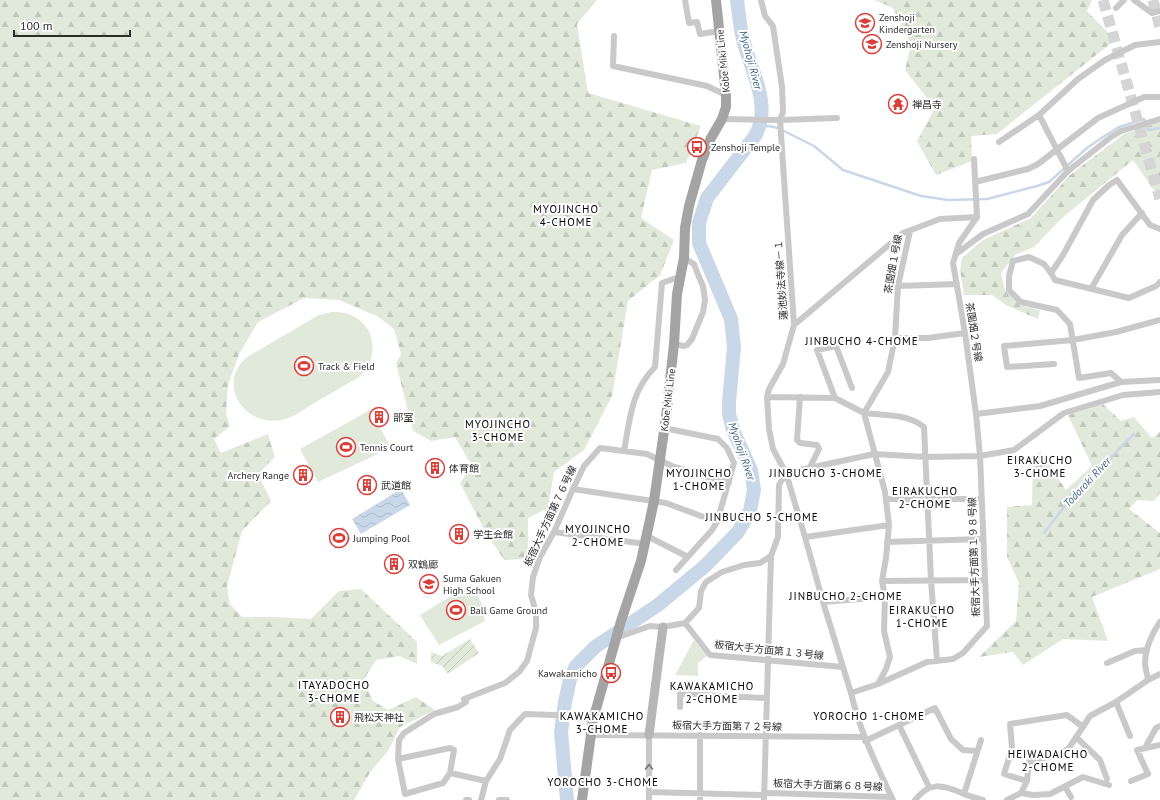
<svg xmlns="http://www.w3.org/2000/svg" width="1160" height="800" font-family="'PT Sans','Noto Sans JP',sans-serif">
<style>
.forest{fill:url(#forest-firs)}
.park{fill:#e1e9db}
.garden{fill:url(#garden-furrows)}
.water{fill:url(#water-waves)}
.lines{fill:none;stroke-linecap:round;stroke-linejoin:round}
.stream{stroke:#c8d8e8;stroke-width:2.5}
.river{stroke:#c8d8e8;stroke-width:14}
.highway-tunnel{stroke:#d5d5d5;stroke-width:11;stroke-dasharray:11 5.5;stroke-linecap:butt}
.street{stroke:#c9c9c9;stroke-width:6}
.secondary{stroke:#b6b6b6;stroke-width:9}
.primary{stroke:#a4a4a4;stroke-width:10}
.oneway{stroke:#737373}
.labels{text-anchor:middle;dominant-baseline:central;stroke-width:4;stroke-linejoin:round;paint-order:stroke}
.poi-label{font-size:10px;fill:#2c2c2c;stroke:#fff;text-anchor:start}
.street-label{font-size:10px;fill:#2c2c2c;stroke:#fff}
.water-label{font-size:11px;font-style:italic;fill:#406588;stroke:#fff}
.neighbourhood-label{font-size:11px;letter-spacing:1px;fill:#000;stroke:#fff}
</style>
<defs>
<pattern id="forest-firs" width="22" height="20" patternUnits="userSpaceOnUse"><rect width="22" height="20" fill="#e1e9db"/><path d="M5 1l3.5 6h-7zM16 11l3.5 6h-7z" fill="#c1c8bc"/></pattern>
<pattern id="garden-furrows" width="10" height="10" patternUnits="userSpaceOnUse"><rect width="10" height="10" fill="#e1e9db"/><path d="M-1 1l2-2M0 10L10 0M9 11l2-2" fill="none" stroke="#c1c8bc"/></pattern>
<pattern id="water-waves" width="16" height="10" patternUnits="userSpaceOnUse"><rect width="16" height="10" fill="#c8d8e8"/><path d="M0 5q4-4 8 0t8 0" fill="none" stroke="#acbac7"/></pattern>
</defs>
<rect width="100%" height="100%" fill="#fff"/>
<path class="forest" d="M 0,0 L 597,0 L 577,24 L 588,93 L 701,126 L 686,163 L 652,170 L 641,218 L 674,240 L 660,275 L 628,301 L 612,396 L 584,450 L 554,472 L 548,508 L 528,518 L 528,559 L 504,560 L 484,529 L 460,483 L 472,466 L 455,437 L 431,441 L 413,431 L 396,363 L 401,354 L 394,329 L 377,316 L 339,300 L 304,298 L 258,322 L 239,354 L 228,385 L 226,413 L 230,426 L 214,439 L 221,453 L 268,434 L 275,457 L 258,474 L 271,501 L 242,531 L 227,586 L 230,604 L 242,617 L 275,617 L 311,619 L 339,591 L 361,589 L 417,642 L 417,664 L 399,656 L 376,660 L 363,681 L 373,701 L 388,710 L 416,697 L 435,710 L 400,727 L 388,751 L 371,771 L 354,800 L 0,800 Z
M 874,0 L 1092,0 L 1087,11 L 1115,40 L 997,134 L 971,136 L 972,161 L 936,175 L 917,141 L 935,108 L 905,70 L 911,45 L 893,8 Z
M 1160,122 L 1160,199 L 1133,160 L 1062,218 L 1034,247 L 1015,255 L 1001,273 L 1005,290 L 1020,305 L 1040,310 L 1038,319 L 1006,305 L 992,295 L 964,295 L 960,270 L 962,258 L 983,240 L 1031,218 L 1070,175 L 1124,134 Z
M 1103,404 L 1121,421 L 1134,417 L 1152,438 L 1160,432 L 1160,493 L 1154,501 L 1137,500 L 1129,509 L 1160,533 L 1160,569 L 1092,597 L 1108,641 L 1063,639 L 1023,665 L 1013,652 L 979,657 L 1016,621 L 1019,583 L 1007,557 L 1007,507 L 1032,505 L 1033,456 L 1040,452 L 1066,490 L 1092,466 L 1068,415 Z"/>
<path class="park" d="M 331,312 C 339,312 346,312 353,316 C 377,328 379,360 359,377 C 343,386 327,396 311,405 C 302,411 292,418 281,420 C 244,427 216,384 247,357 L 319,315 Z
M 370,410 L 389,444 L 384,451 L 318,482 L 300,449 Z
M 471,584 L 482,604 L 485,621 L 439,645 L 420,615 Z
M 694,640 L 707,656 L 698,663 L 698,676 L 675,675 Z"/>
<path class="garden" d="M 470,639 L 479,653 L 448,674 L 442,666 L 431,662 L 431,652 L 442,656 Z"/>
<path class="water" d="M 401,489 L 410,505 L 361,534 L 352,519 Z
M 343,527 L 351,540 L 335,549 L 328,535 Z"/>
<g class="lines">
<path class="stream" d="M 760,127 L 769,126 L 778,128 L 814,146 L 843,170 L 921,196 L 948,200 L 987,199 L 1037,186 L 1049,182 L 1087,148 L 1103,137 L 1119,127 L 1144,119 L 1148,130 L 1160,128
M 1044,533 L 1071,498 L 1134,434"/>
<path class="river" d="M 567,800 L 561,732 L 565,702 L 570,679 L 576,666 L 595,647 L 658,605 L 705,566 L 738,532 L 750,511 L 754,490 L 751,470 L 733,430 L 729,414 L 729,402 L 734,347 L 731,319 L 699,243 L 699,223 L 707,198 L 755,136 C 772,107 752,72 744,43 C 740,29 739,14 737,0"/>
<path class="highway-tunnel" d="M 1103,0 L 1160,199
M 1153,0 L 1160,28"/>
<path class="street" d="M 685,0 L 689,23 L 697,22 L 700,34 L 720,31
M 761,0 L 765,16 L 773,26 L 782,87 L 783,112 L 780,120 L 794,325 L 783,364 L 769,389 L 767,397 L 769,429 L 773,449 L 786,473 L 805,537 L 823,602 L 851,693
M 1134,0 L 1152,13 L 1160,11
M 1116,8 L 1124,0
M 614,36 L 613,66 L 707,86 L 726,95
M 1039,115 L 1068,171
M 722,119 L 780,120 L 837,118
M 999,142 L 1039,115 L 1078,79 L 1105,60 L 1135,45 L 1160,42
M 974,159 L 977,217
M 975,182 L 1028,169 L 1038,164 L 1098,118 L 1144,97 L 1160,97
M 910,231 L 898,286 L 895,338 L 888,372 L 864,413 C 884,415 908,414 924,427 L 931,580 L 937,661
M 956,254 L 983,234 L 1028,214 L 1068,171 L 1111,137 L 1121,131 L 1160,119
M 1051,273 L 1063,255 L 1093,200 L 1109,185 L 1117,180 L 1150,225 L 1160,229
M 898,286 L 957,284
M 1091,289 L 1122,235 L 1142,213
M 794,325 L 903,233 L 940,219 L 977,217
M 895,338 L 928,338 L 965,333
M 674,344 L 684,346 L 687,345 L 692,339 L 703,312 L 705,300 L 703,286 L 699,277 L 694,264 L 684,258
M 1054,364 L 1007,367 L 1004,346 L 1073,340 L 1116,332 L 1160,320
M 1121,382 L 1111,373 L 1079,378 L 1070,324 L 1057,310 L 1021,302 L 1009,290 L 1009,276 L 1013,261 L 1029,257 L 1044,264 L 1051,273 L 1055,280 L 1129,298 L 1156,286 L 1160,282
M 767,397 L 835,398 L 864,413 L 885,492 L 889,525 L 886,558 L 882,581 L 885,597 L 884,631 L 890,657 L 886,669 L 878,684 L 851,693 C 860,732 876,764 893,800
M 800,397 L 797,440 L 800,443 L 817,445 L 819,449 L 810,467
M 835,398 L 817,350 L 836,346 L 852,388
M 976,414 L 1040,406 L 1121,382 L 1160,380
M 664,428 L 718,439 L 727,448 L 734,463 L 717,522 L 712,530 L 676,570
M 624,451 C 630,419 631,391 655,367 L 662,283 L 679,277
M 786,473 L 874,454 L 926,457 L 980,456 L 1014,450 L 1064,413 L 1123,395 L 1160,392
M 573,489 L 666,503 L 717,522
M 886,499 L 981,499
M 554,532 L 646,544
M 647,536 L 688,557
M 805,537 L 889,525
M 887,542 L 983,539
M 882,581 L 985,580
M 823,602 L 885,597
M 685,623 L 710,655 L 843,667
M 616,638 L 650,626 L 663,627 L 685,623 L 699,608 L 701,591 L 706,582 L 722,572 L 744,565 L 760,563 L 771,556 L 778,537 L 779,485 L 786,473
M 1107,663 L 1135,651 L 1147,650
M 1148,680 C 1147,675 1146,669 1145,664 C 1145,649 1152,633 1160,622
M 878,684 L 927,662 L 953,659 L 963,653 L 987,626 L 980,456 L 976,414 L 965,333 L 953,263 L 959,243 L 977,217
M 1116,702 L 1130,736
M 680,707 L 680,694 L 766,698
M 899,725 L 929,787
M 591,735 L 864,737
M 700,735 L 700,800
M 1076,737 L 1100,760 L 1107,779
M 865,741 L 935,708 L 951,739 L 963,750 L 977,751
M 1145,748 L 1156,728 L 1160,726
M 398,759 L 450,748 L 454,750 L 450,773 L 443,783 L 405,794 L 398,759 L 399,740 L 404,733 L 434,714 L 458,707 L 466,702 L 464,699 L 505,683 L 519,672 L 527,661 L 536,628 L 536,612 L 531,595 L 533,577 L 540,557 L 554,532 L 573,489 L 584,466 L 600,448 L 647,454 L 674,467 L 729,483
M 450,773 L 486,781
M 1027,781 L 1004,774 L 1012,748 L 1010,724 L 1067,715 L 1083,727
M 1131,781 L 1148,774 L 1137,750 L 1160,745
M 1065,787 L 1071,797
M 649,792 L 760,795 L 769,793 L 891,797
M 1021,793 L 1033,795 L 1050,794 L 1083,777 L 1109,785
M 964,794 L 981,740
M 466,800 L 469,800
M 481,800 L 486,781 L 500,759 L 510,730 L 525,714 L 554,715 L 593,720
M 499,800 L 507,800
M 649,800 L 649,735
M 764,800 L 771,556
M 915,800 C 930,781 942,785 962,793 C 968,796 976,798 983,800
M 1007,800 L 1021,793 L 1027,781 L 1029,762 L 1059,754 L 1069,748 L 1090,716 L 1116,702 L 1148,680 L 1160,674"/>
<path class="secondary" d="M 649,735 L 663,627"/>
<path class="primary" d="M 582,800 L 593,720 L 621,621 L 641,561 L 654,501 L 666,417 L 674,344 L 677,294 L 684,258 L 685,228 L 689,206 L 702,160 L 711,138 L 722,119 L 726,107 L 726,95 L 716,0"/>
</g>
<defs><path id="oneway-chevron" d="M-2-3.5L2.5 0L-2 3.5" fill="none" stroke-width="1.6" stroke-linecap="round" stroke-linejoin="round"/></defs>
<use class="oneway" href="#oneway-chevron" transform="translate(649 767) rotate(-90)"/>
<defs>
<g id="school-ring" transform="scale(1)"><circle r="9.5" fill="#fff" stroke="#d93f39" stroke-width="1.5"/><path d="M0-5L7-2L0 1L-7-2ZM-4 1L0 2.5L4 1V4Q0 6-4 4Z" fill="#d93f39"/></g>
<g id="temple-ring" transform="scale(1)"><circle r="9.5" fill="#fff" stroke="#d93f39" stroke-width="1.5"/><path d="M0-6L5-2H3V0L6.5 2.5H4V6H1.5V3h-3V6H-4V2.5H-6.5L-3 0V-2H-5Z" fill="#d93f39"/></g>
<g id="bus-ring" transform="scale(1)"><circle r="9.5" fill="#fff" stroke="#d93f39" stroke-width="1.5"/><path d="M-5-6H5V4H4V6H2V4H-2V6H-4V4H-5ZM-3.5-4V0h7V-4ZM-3.5 1.2v1.5H-2V1.2ZM2 1.2v1.5H3.5V1.2Z" fill="#d93f39"/></g>
<g id="stadium-ring" transform="scale(1)"><circle r="9.5" fill="#fff" stroke="#d93f39" stroke-width="1.5"/><path d="M0-5a6.5 5 0 1 0 0 10a6.5 5 0 1 0 0-10ZM-3.5-1.8h7v3.6h-7Z" fill="#d93f39"/></g>
<g id="building-ring" transform="scale(1)"><circle r="9.5" fill="#fff" stroke="#d93f39" stroke-width="1.5"/><path d="M-4-6H4V6H1V3H-1V6H-4ZM-2.5-4.3h1.7v1.8h-1.7ZM.8-4.3h1.7v1.8H.8ZM-2.5-1h1.7V.8h-1.7ZM.8-1h1.7V.8H.8Z" fill="#d93f39"/></g>
</defs>
<g fill-rule="evenodd">
<use href="#school-ring" x="865" y="23"/>
<use href="#school-ring" x="872" y="44"/>
<use href="#temple-ring" x="898" y="104"/>
<use href="#bus-ring" x="697" y="147"/>
<use href="#stadium-ring" x="304" y="366"/>
<use href="#building-ring" x="379" y="417"/>
<use href="#stadium-ring" x="346" y="447"/>
<use href="#building-ring" x="435" y="468"/>
<use href="#building-ring" x="303" y="475"/>
<use href="#building-ring" x="367" y="485"/>
<use href="#building-ring" x="459" y="534"/>
<use href="#stadium-ring" x="339" y="538"/>
<use href="#building-ring" x="394" y="564"/>
<use href="#school-ring" x="429" y="584"/>
<use href="#stadium-ring" x="456" y="610"/>
<use href="#bus-ring" x="611" y="673"/>
<use href="#building-ring" x="340" y="717"/>
</g>
<g class="labels">
<g class="poi-label">
<text x="879" y="17">Zenshoji<tspan x="879" dy="12">Kindergarten</tspan></text>
<text x="886" y="44">Zenshoji Nursery</text>
<text x="912" y="104">禅昌寺</text>
<text x="711" y="147">Zenshoji Temple</text>
<text x="318" y="366">Track &amp; Field</text>
<text x="393" y="417">部室</text>
<text x="360" y="447">Tennis Court</text>
<text x="449" y="468">体育館</text>
<text x="289" y="475" text-anchor="end">Archery Range</text>
<text x="381" y="485">武道館</text>
<text x="473" y="534">学生会館</text>
<text x="353" y="538">Jumping Pool</text>
<text x="408" y="564">双鶴廊</text>
<text x="443" y="578">Suma Gakuen<tspan x="443" dy="12">High School</tspan></text>
<text x="470" y="610">Ball Game Ground</text>
<text x="597" y="673" text-anchor="end">Kawakamicho</text>
<text x="354" y="717">飛松天神社</text>
</g>
<g class="street-label">
<text transform="translate(723 61) rotate(-96)">Kobe Miki Line</text>
<text transform="translate(893 264) rotate(-80)">茶園畑１号線</text>
<text transform="translate(781 280) rotate(-94)">蓮池妙法寺線－１</text>
<text transform="translate(974 332) rotate(81)">茶園畑２号線</text>
<text transform="translate(668 400) rotate(-83)">Kobe Miki Line</text>
<text transform="translate(550 516) rotate(-65)">板宿大手方面第７６号線</text>
<text transform="translate(974 557) rotate(-92)">板宿大手方面第１９８号線</text>
<text transform="translate(769 650) rotate(6)">板宿大手方面第１３号線</text>
<text transform="translate(727 726) rotate(1)">板宿大手方面第７２号線</text>
<text transform="translate(828 785) rotate(2)">板宿大手方面第６８号線</text>
</g>
<g class="water-label">
<text transform="translate(751 60) rotate(75)">Myohoji River</text>
<text transform="translate(742 451) rotate(71)">Myohoji River</text>
<text transform="translate(1087 482) rotate(-47)">Todoroki River</text>
</g>
<g class="neighbourhood-label">
<text x="566" y="209">MYOJINCHO<tspan x="566" dy="13">4-CHOME</tspan></text>
<text x="862" y="341">JINBUCHO 4-CHOME</text>
<text x="498" y="424">MYOJINCHO<tspan x="498" dy="13">3-CHOME</tspan></text>
<text x="1040" y="460">EIRAKUCHO<tspan x="1040" dy="13">3-CHOME</tspan></text>
<text x="699" y="473">MYOJINCHO<tspan x="699" dy="13">1-CHOME</tspan></text>
<text x="826" y="473">JINBUCHO 3-CHOME</text>
<text x="925" y="491">EIRAKUCHO<tspan x="925" dy="13">2-CHOME</tspan></text>
<text x="762" y="517">JINBUCHO 5-CHOME</text>
<text x="598" y="529">MYOJINCHO<tspan x="598" dy="13">2-CHOME</tspan></text>
<text x="846" y="596">JINBUCHO 2-CHOME</text>
<text x="922" y="610">EIRAKUCHO<tspan x="922" dy="13">1-CHOME</tspan></text>
<text x="334" y="685">ITAYADOCHO<tspan x="334" dy="13">3-CHOME</tspan></text>
<text x="712" y="686">KAWAKAMICHO<tspan x="712" dy="13">2-CHOME</tspan></text>
<text x="602" y="716">KAWAKAMICHO<tspan x="602" dy="13">3-CHOME</tspan></text>
<text x="869" y="716">YOROCHO 1-CHOME</text>
<text x="1048" y="754">HEIWADAICHO<tspan x="1048" dy="13">2-CHOME</tspan></text>
<text x="603" y="782">YOROCHO 3-CHOME</text>
</g>
</g>
<path d="M14 30v6h116v-6" fill="none" stroke="#2c2c2c" stroke-width="2"/>
<text x="20" y="30" font-size="12" fill="#2c2c2c" stroke="#ffffff" stroke-width="3" paint-order="stroke">100 m</text>
</svg>
